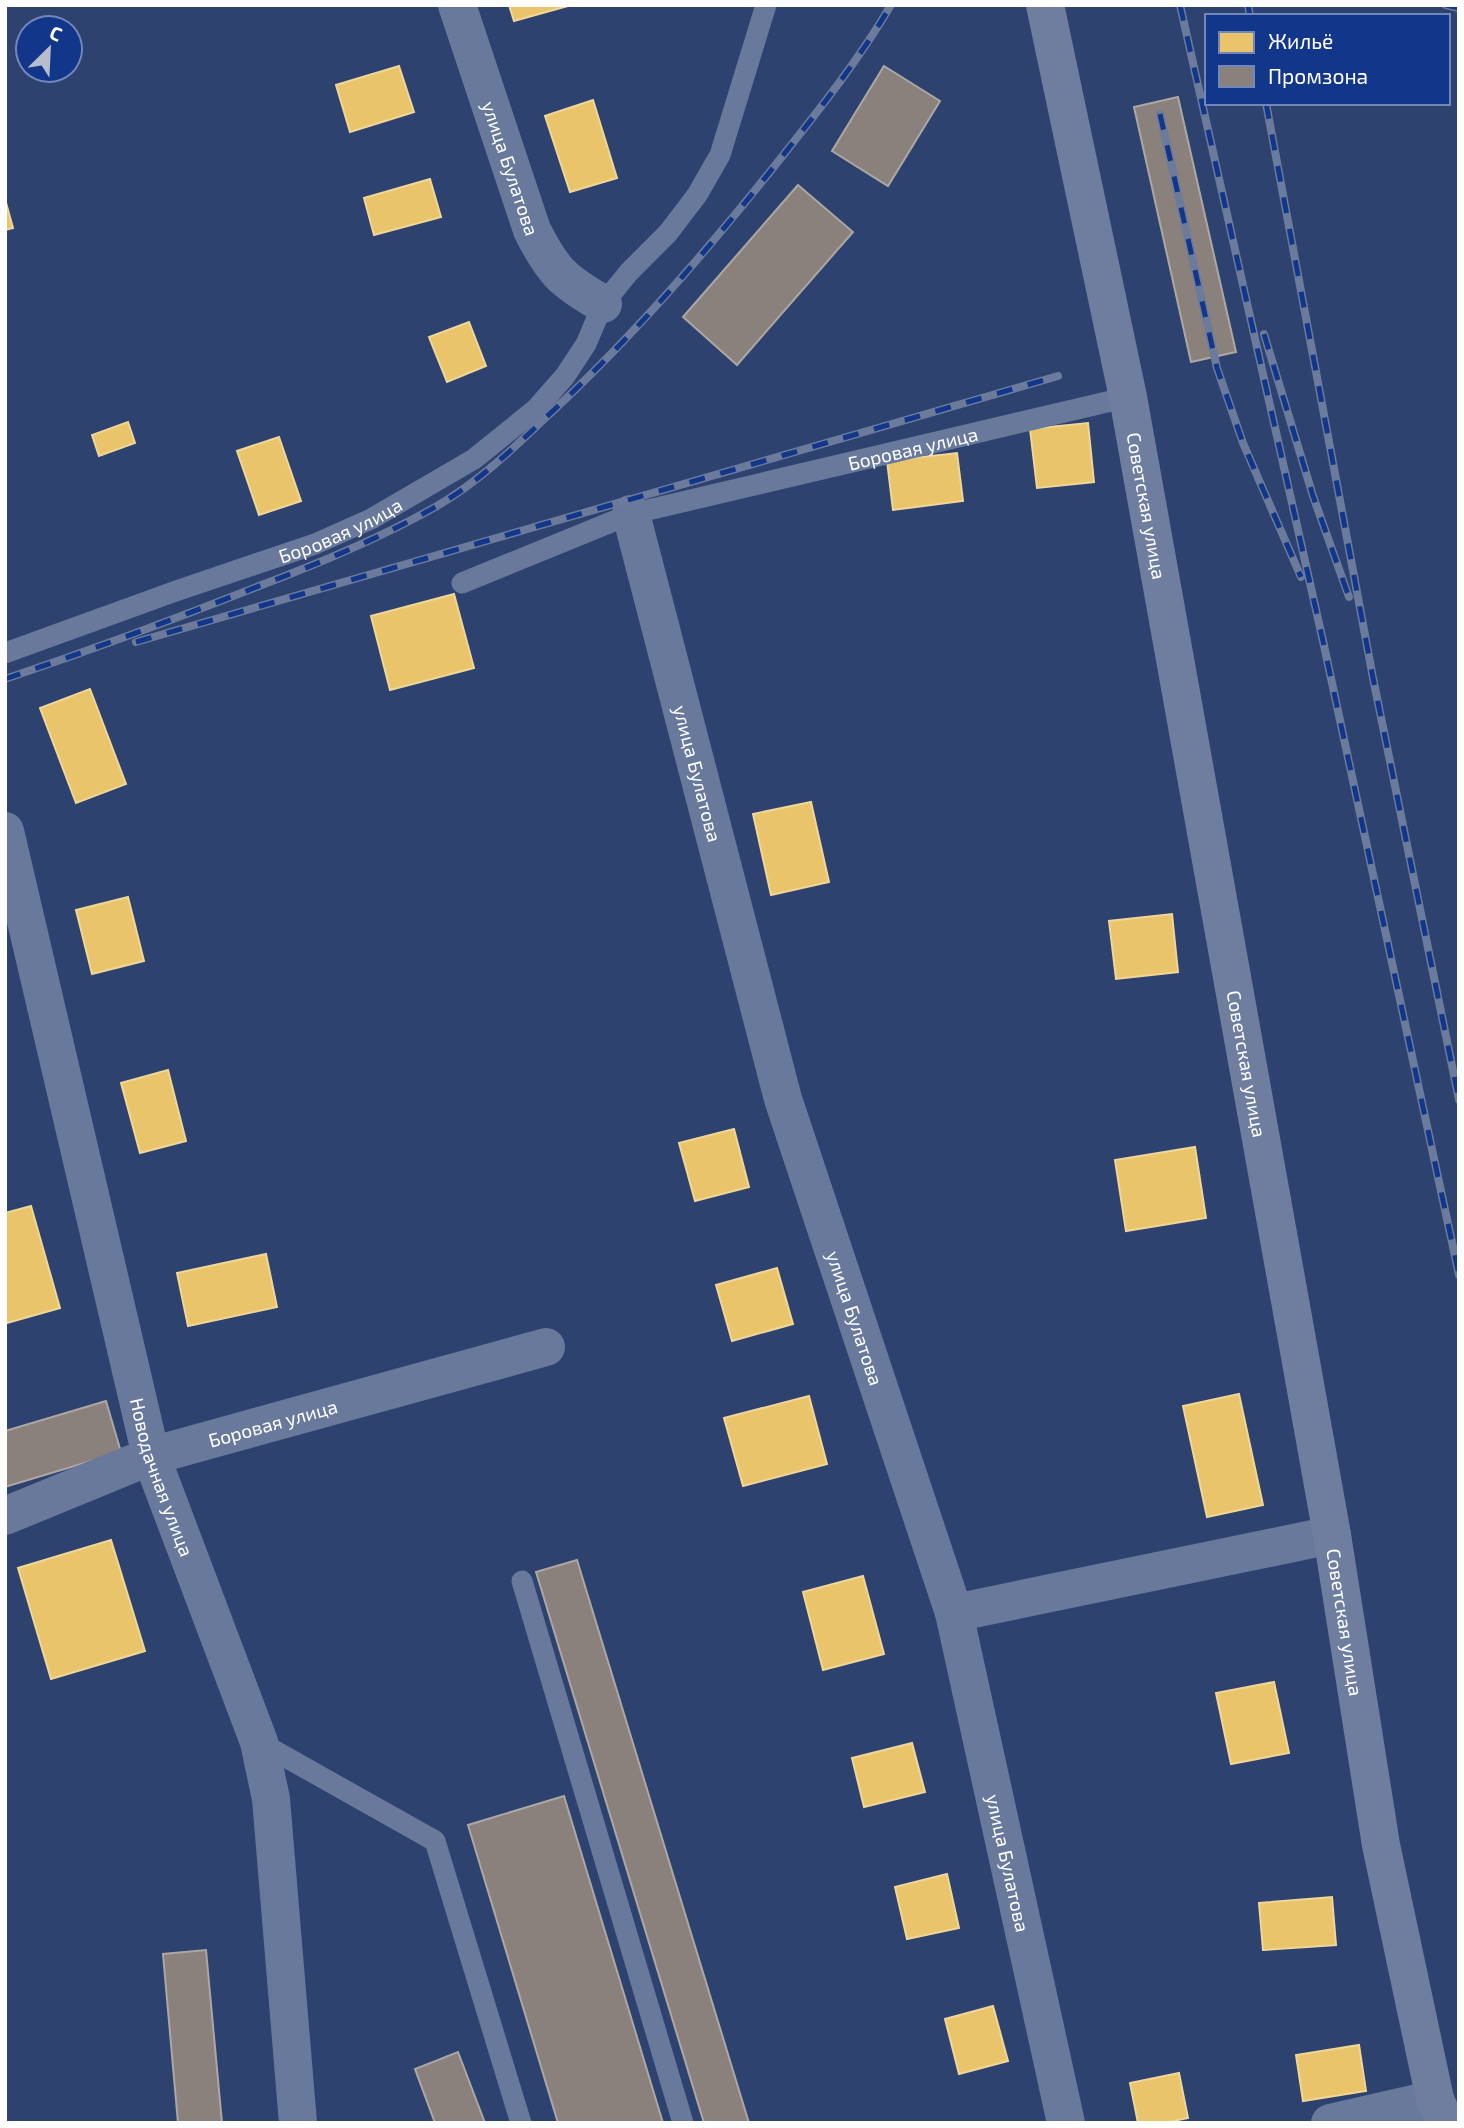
<svg xmlns="http://www.w3.org/2000/svg" width="1464" height="2128" font-family="'Exo 2',sans-serif">
<style>
.homes{fill:#e9c46a;stroke:#f0d697;stroke-width:2}
.industry{fill:#8a817c;stroke:#ada7a3;stroke-width:2}
.lines{fill:none;stroke-linecap:round;stroke-linejoin:round}
.lane{stroke:#69799c;stroke-width:21}
.street{stroke:#69799c;stroke-width:38}
.secondary{stroke:#6f7e9f;stroke-width:38}
.rail-casing{stroke:#6c7b9b;stroke-width:8}
.rail{stroke:#12378a;stroke-width:5;stroke-dasharray:16;stroke-linecap:butt}
.labels{text-anchor:middle;dominant-baseline:central;stroke-width:7;stroke-linejoin:round;paint-order:stroke}
.street-label{font-size:19px;fill:#fff;stroke:#12378a}
</style>
<rect width="100%" height="100%" fill="#2d426f"/>
<path class="homes" d="M 509,5 L 568,5 L 568,6 L 514,21 Z
M 399,66 L 414,112 L 350,132 L 336,85 Z
M 593,100 L 617,178 L 570,192 L 545,116 Z
M 430,179 L 441,217 L 374,235 L 364,198 Z
M 5,199 L 13,228 L 5,230 Z
M 469,322 L 486,366 L 447,382 L 429,337 Z
M 128,422 L 135,443 L 99,456 L 92,435 Z
M 1088,423 L 1094,482 L 1037,488 L 1030,429 Z
M 279,437 L 301,501 L 259,515 L 237,451 Z
M 957,453 L 963,501 L 893,510 L 887,461 Z
M 454,594 L 474,668 L 390,690 L 371,616 Z
M 90,689 L 126,784 L 76,803 L 40,708 Z
M 811,802 L 829,882 L 771,895 L 753,814 Z
M 128,897 L 144,961 L 92,974 L 76,910 Z
M 1172,914 L 1178,972 L 1116,979 L 1109,921 Z
M 168,1070 L 186,1141 L 140,1153 L 121,1083 Z
M 734,1129 L 749,1187 L 695,1201 L 679,1143 Z
M 1195,1147 L 1206,1218 L 1126,1231 L 1115,1160 Z
M 31,1206 L 60,1308 L 7,1323 L 5,1315 L 5,1213 Z
M 266,1254 L 277,1307 L 188,1326 L 177,1273 Z
M 777,1268 L 793,1324 L 732,1341 L 716,1285 Z
M 1239,1394 L 1263,1505 L 1207,1517 L 1183,1406 Z
M 809,1396 L 827,1464 L 743,1486 L 724,1418 Z
M 111,1540 L 145,1651 L 51,1679 L 18,1568 Z
M 863,1576 L 884,1654 L 823,1670 L 803,1592 Z
M 1274,1682 L 1289,1753 L 1231,1764 L 1216,1693 Z
M 912,1743 L 925,1792 L 864,1807 L 852,1758 Z
M 947,1874 L 959,1928 L 907,1939 L 895,1887 Z
M 1332,1897 L 1336,1945 L 1263,1950 L 1259,1903 Z
M 993,2006 L 1008,2061 L 959,2074 L 945,2019 Z
M 1359,2045 L 1366,2091 L 1303,2101 L 1296,2055 Z
M 1179,2073 L 1188,2118 L 1164,2123 L 1138,2123 L 1130,2083 Z"/>
<path class="industry" d="M 884,66 L 940,101 L 888,186 L 832,151 Z
M 1178,97 L 1236,352 L 1191,362 L 1134,107 Z
M 798,185 L 853,232 L 737,365 L 683,317 Z
M 106,1401 L 121,1452 L 5,1487 L 5,1431 Z
M 577,1560 L 749,2123 L 704,2123 L 536,1572 Z
M 564,1796 L 663,2123 L 558,2123 L 468,1825 Z
M 206,1950 L 222,2123 L 178,2123 L 163,1954 Z
M 458,2052 L 485,2123 L 435,2123 L 415,2069 Z"/>
<g class="lines">
<g class="lane">
<path id="s1" d="M 462,583 L 631,514 L 1128,397"/>
<path id="s2" d="M 5,653 L 176,591 L 315,544 L 371,519 L 474,459 L 536,409 L 565,376 L 586,344 L 603,304 L 629,272 L 668,233 L 697,195 L 720,155 L 766,5"/>
<path d="M 522,1581 L 683,2123"/>
<path d="M 259,1742 L 435,1841 L 521,2123"/>
</g>
<g class="street">
<path id="s3" d="M 457,5 L 532,230 C 553,272 563,281 603,304"/>
<path id="s4" d="M 631,514 L 783,1099 L 954,1613 L 1066,2123"/>
<path id="s5" d="M 5,831 L 151,1456 L 259,1742 L 271,1799 L 298,2123"/>
<path id="s6" d="M 5,1516 L 151,1456 L 546,1347"/>
<path d="M 954,1613 L 1332,1535"/>
<path d="M 1330,2123 L 1435,2099"/>
</g>
<path class="secondary" id="s7" d="M 1045,5 L 1128,397 L 1332,1535 L 1381,1845 L 1435,2099 L 1445,2123"/>
<g class="rail-casing">
<path id="rail" d="M 1180,5 L 1323,641 L 1459,1275
M 1248,5 L 1250,16
M 1446,5 L 1459,8
M 1266,103 L 1373,678 L 1459,1100
M 1160,114 L 1217,368 L 1243,443 L 1301,577
M 1264,334 L 1313,496 L 1349,597
M 136,642 L 1058,376
M 5,679 C 91,650 175,619 259,586 C 320,563 381,538 437,506 C 482,480 520,442 557,407 C 636,333 706,252 773,168 C 815,115 857,63 891,5"/>
</g>
<use href="#rail" class="rail"/>
</g>
<g class="labels">
<g class="street-label">
<text stroke="none"><textPath href="#s3" startOffset="172">улица Булатова</textPath></text>
<text stroke="none"><textPath href="#s1" startOffset="472">Боровая улица</textPath></text>
<text stroke="none"><textPath href="#s7" startOffset="511">Советская улица</textPath></text>
<text stroke="none"><textPath href="#s2" startOffset="357">Боровая улица</textPath></text>
<text stroke="none"><textPath href="#s4" startOffset="268">улица Булатова</textPath></text>
<text stroke="none"><textPath href="#s7" startOffset="1078">Советская улица</textPath></text>
<text stroke="none"><textPath href="#s4" startOffset="835">улица Булатова</textPath></text>
<text stroke="none"><textPath href="#s6" startOffset="284">Боровая улица</textPath></text>
<text stroke="none"><textPath href="#s5" startOffset="665">Новодачная улица</textPath></text>
<text stroke="none"><textPath href="#s7" startOffset="1645">Советская улица</textPath></text>
<text stroke="none"><textPath href="#s4" startOffset="1402">улица Булатова</textPath></text>
</g>
</g>
<rect width="1464" height="2128" fill="none" stroke="#ffffff" stroke-width="14"/>
<rect x="1205" y="14" width="245" height="91" fill="#12378a" stroke="#7187b9" stroke-width="2"/>
<rect x="1219" y="32" width="35" height="21" fill="#e9c46a" stroke="#7187b9" stroke-width="2"/>
<text x="1268" y="49" font-size="21" fill="#ffffff">Жильё</text>
<rect x="1219" y="66" width="35" height="21" fill="#8a817c" stroke="#7187b9" stroke-width="2"/>
<text x="1268" y="84" font-size="21" fill="#ffffff">Промзона</text>
<g transform="translate(49 49) rotate(24)"><circle r="33" fill="#12378a" stroke="#7187b9" stroke-width="2"/>
<path d="M0-5L12 26L0 18L-12 26Z" fill="#b6bdcd"/>
<text y="-10" font-size="19" font-weight="bold" text-anchor="middle" fill="#ffffff">С</text>
</g>
</svg>
